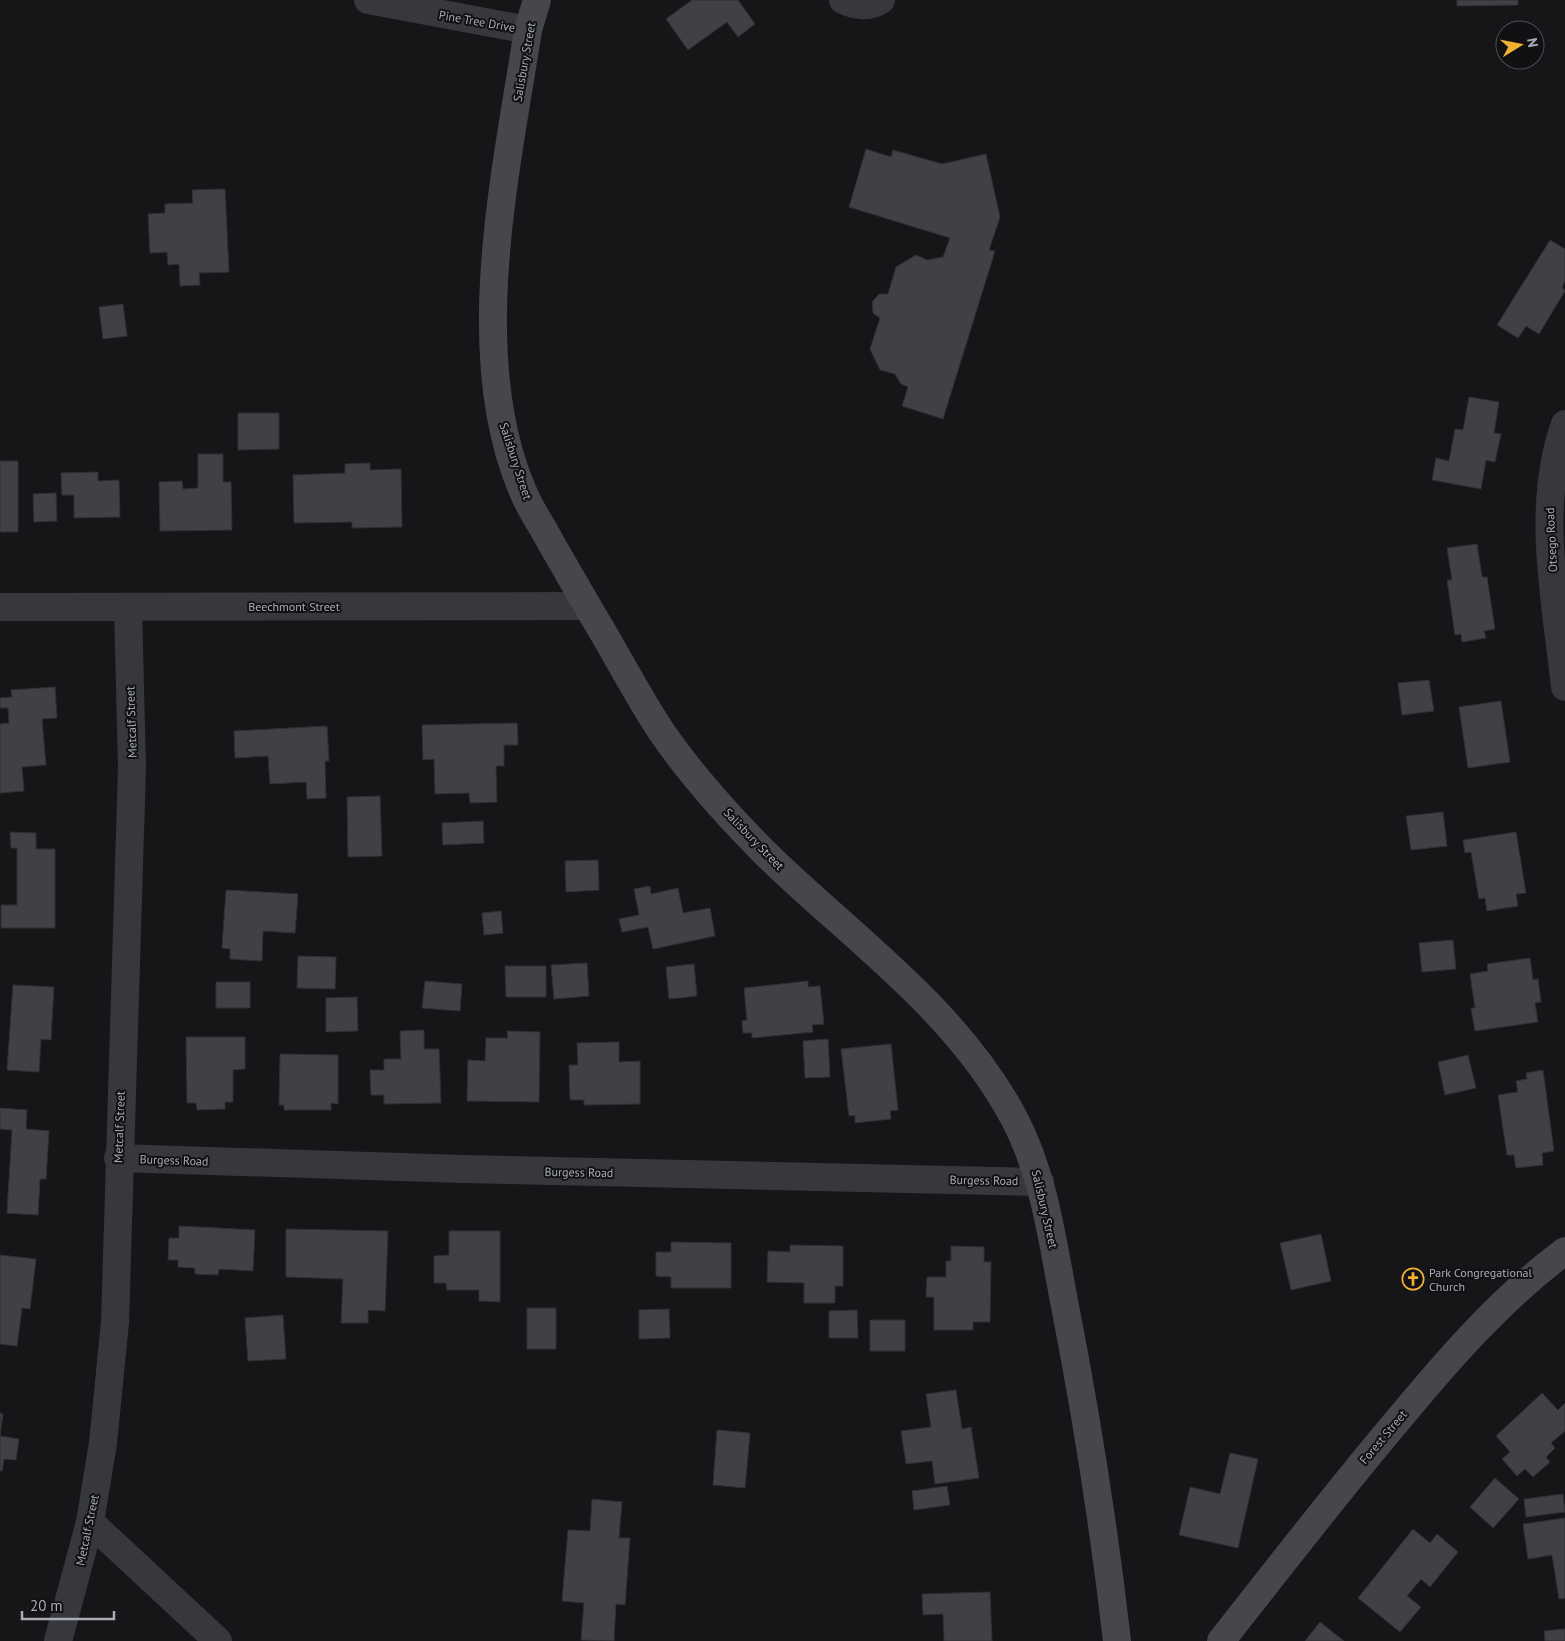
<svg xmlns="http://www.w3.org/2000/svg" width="1565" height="1641" font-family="'PT Sans',sans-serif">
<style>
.building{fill:#404145;stroke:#303034}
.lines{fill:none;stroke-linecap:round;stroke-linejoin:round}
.street{stroke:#37383d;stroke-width:28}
.secondary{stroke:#45474d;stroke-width:28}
.labels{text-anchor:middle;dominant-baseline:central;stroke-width:4;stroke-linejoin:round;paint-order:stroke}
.street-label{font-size:12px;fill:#a8adb8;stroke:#111113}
.poi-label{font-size:12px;fill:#a8adb8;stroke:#111113;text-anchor:start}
</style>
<rect width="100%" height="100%" fill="#161618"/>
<path class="building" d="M 692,0 L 738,0 L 755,24 L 738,37 L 727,22 L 688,50 L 666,19 Z
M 1457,0 L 1518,0 L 1518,5 L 1457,6 Z
M 866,149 L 891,157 L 893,150 L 942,164 L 986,154 L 1000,217 L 989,250 L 995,251 L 943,419 L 902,406 L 908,387 L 901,384 L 895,374 L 880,370 L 870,349 L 880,318 L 873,313 L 872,302 L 879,294 L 888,294 L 896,267 L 916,255 L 927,260 L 943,257 L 950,238 L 849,207 Z
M 225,189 L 229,272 L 199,273 L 200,285 L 180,286 L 179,264 L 168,265 L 167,252 L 150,253 L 148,214 L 165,213 L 165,204 L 193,203 L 192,190 Z
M 1550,240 L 1565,249 L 1565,281 L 1562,287 L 1565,291 L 1539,334 L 1526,326 L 1518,338 L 1497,325 Z
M 123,304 L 127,336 L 103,339 L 99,307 Z
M 1469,397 L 1499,402 L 1494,433 L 1501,434 L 1495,462 L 1486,460 L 1481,489 L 1432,480 L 1436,458 L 1449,461 L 1455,429 L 1463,430 Z
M 238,413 L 279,413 L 279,449 L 238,450 Z
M 198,454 L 223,454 L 223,482 L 231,482 L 232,530 L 160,531 L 159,482 L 182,481 L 183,489 L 198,488 Z
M 0,461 L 18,461 L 18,532 L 0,532 Z
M 370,463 L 370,470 L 401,469 L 402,527 L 352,528 L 352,522 L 294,523 L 293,475 L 345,473 L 345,464 Z
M 98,472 L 98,481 L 119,480 L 120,517 L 74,518 L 74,495 L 62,495 L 61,473 Z
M 56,493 L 57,521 L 34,522 L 33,494 Z
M 1477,544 L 1482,577 L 1487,577 L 1495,629 L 1484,631 L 1486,638 L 1462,642 L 1461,634 L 1455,635 L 1447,580 L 1452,580 L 1447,548 Z
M 1429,680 L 1434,711 L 1402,715 L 1398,683 Z
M 55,687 L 57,718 L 42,719 L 46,765 L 22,767 L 24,791 L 0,793 L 0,724 L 9,723 L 8,708 L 0,708 L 0,698 L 12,697 L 11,690 Z
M 1501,701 L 1510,762 L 1468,768 L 1459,707 Z
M 517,723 L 518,745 L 504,745 L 504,766 L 496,766 L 497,802 L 470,803 L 469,793 L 435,794 L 434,759 L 423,760 L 422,725 Z
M 327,726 L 329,761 L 325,761 L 326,798 L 307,799 L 306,782 L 270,784 L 268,756 L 235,758 L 234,731 Z
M 380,796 L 382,856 L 348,857 L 347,797 Z
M 1443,812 L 1447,846 L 1411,850 L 1406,816 Z
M 483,821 L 484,843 L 443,845 L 442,823 Z
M 10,832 L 36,833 L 36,849 L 55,849 L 55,928 L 1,928 L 1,905 L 17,905 L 17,848 L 11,848 Z
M 1516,832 L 1526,893 L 1516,894 L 1518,906 L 1487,911 L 1485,898 L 1479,899 L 1471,852 L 1465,853 L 1463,840 Z
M 598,860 L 599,890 L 566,892 L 565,861 Z
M 650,886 L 651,894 L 678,888 L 683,913 L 710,908 L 715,936 L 653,949 L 648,927 L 622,932 L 619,919 L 639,915 L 634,889 Z
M 226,890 L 298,894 L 295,933 L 263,931 L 262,961 L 230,959 L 230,949 L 222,948 Z
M 501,911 L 503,933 L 484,935 L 482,913 Z
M 1453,940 L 1456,969 L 1422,972 L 1419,943 Z
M 298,956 L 336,957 L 335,989 L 297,988 Z
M 1530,958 L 1533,980 L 1538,979 L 1541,1002 L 1535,1003 L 1538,1022 L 1475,1031 L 1471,1008 L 1475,1008 L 1470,974 L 1488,971 L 1487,964 Z
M 587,963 L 589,996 L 554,999 L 551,965 Z
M 694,964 L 697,996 L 669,999 L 666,967 Z
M 505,966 L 546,966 L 546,997 L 506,997 Z
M 425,981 L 462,984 L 460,1011 L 422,1008 Z
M 808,981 L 808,987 L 820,986 L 824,1024 L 812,1025 L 813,1032 L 752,1038 L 752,1033 L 743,1033 L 742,1021 L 747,1020 L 744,988 Z
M 216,982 L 250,982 L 250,1008 L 216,1008 Z
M 13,985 L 54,987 L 51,1040 L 41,1039 L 39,1072 L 7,1070 Z
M 357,997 L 358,1031 L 326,1032 L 326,998 Z
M 424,1030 L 424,1049 L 439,1049 L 441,1103 L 384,1104 L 384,1095 L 371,1095 L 370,1070 L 384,1070 L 384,1059 L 401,1059 L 400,1031 Z
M 507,1031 L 540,1032 L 539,1102 L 467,1101 L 468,1060 L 485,1061 L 486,1038 L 508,1038 Z
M 186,1037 L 245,1037 L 245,1069 L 233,1070 L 233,1102 L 225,1102 L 225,1109 L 197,1110 L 196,1103 L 187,1103 Z
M 828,1039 L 830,1077 L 805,1078 L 803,1041 Z
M 619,1042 L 619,1062 L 640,1061 L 640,1104 L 584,1105 L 584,1100 L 570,1100 L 569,1065 L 578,1065 L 577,1043 Z
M 891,1044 L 898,1110 L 890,1111 L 891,1119 L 855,1123 L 855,1115 L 849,1116 L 841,1049 Z
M 280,1054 L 338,1055 L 338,1104 L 331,1103 L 331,1110 L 284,1110 L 284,1105 L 279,1105 Z
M 1468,1055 L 1476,1088 L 1445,1095 L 1438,1062 Z
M 1543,1070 L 1554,1151 L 1542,1153 L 1543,1165 L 1516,1168 L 1514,1155 L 1507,1155 L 1498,1095 L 1518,1092 L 1516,1081 L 1527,1079 L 1526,1073 Z
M 0,1108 L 27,1110 L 26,1129 L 49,1131 L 46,1179 L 40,1179 L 38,1215 L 7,1213 L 12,1130 L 0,1129 Z
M 179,1226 L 255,1230 L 253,1271 L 219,1269 L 218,1275 L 195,1274 L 195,1268 L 178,1267 L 178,1260 L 168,1260 L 169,1238 L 179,1238 Z
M 286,1229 L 388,1231 L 385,1311 L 368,1310 L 368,1323 L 341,1323 L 343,1279 L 286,1277 Z
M 449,1231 L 500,1231 L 500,1302 L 479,1301 L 479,1290 L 447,1290 L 446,1283 L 434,1283 L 434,1256 L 449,1255 Z
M 1321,1234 L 1331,1281 L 1291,1290 L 1280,1243 Z
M 671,1242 L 731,1243 L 731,1288 L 671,1288 L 671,1277 L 656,1276 L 656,1252 L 671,1252 Z
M 790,1245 L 843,1246 L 843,1286 L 835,1286 L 835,1303 L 804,1303 L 804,1283 L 767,1282 L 768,1251 L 790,1252 Z
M 951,1246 L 984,1247 L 984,1262 L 991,1262 L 990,1322 L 973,1322 L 973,1330 L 934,1330 L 934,1297 L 926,1297 L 927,1277 L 946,1277 L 946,1261 L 951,1261 Z
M 0,1255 L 36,1259 L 30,1309 L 22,1308 L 17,1346 L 0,1344 Z
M 527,1308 L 556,1308 L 556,1349 L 527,1349 Z
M 669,1309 L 670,1338 L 639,1339 L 639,1310 Z
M 857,1310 L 858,1338 L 829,1338 L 829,1311 Z
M 283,1315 L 286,1359 L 248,1361 L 245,1318 Z
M 870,1320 L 905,1320 L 905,1351 L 870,1351 Z
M 956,1390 L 962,1429 L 971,1427 L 979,1478 L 935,1484 L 932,1461 L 906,1464 L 901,1431 L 931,1427 L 926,1394 Z
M 1542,1393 L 1558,1410 L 1565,1403 L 1565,1431 L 1551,1443 L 1555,1448 L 1546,1457 L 1550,1462 L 1533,1477 L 1525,1469 L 1517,1476 L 1502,1459 L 1510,1452 L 1496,1436 Z
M 0,1413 L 3,1414 L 0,1436 L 19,1439 L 16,1460 L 4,1459 L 2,1471 L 0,1471 Z
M 717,1430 L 750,1433 L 745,1488 L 713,1485 Z
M 1230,1453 L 1258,1459 L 1238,1548 L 1179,1535 L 1190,1487 L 1220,1494 Z
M 1495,1478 L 1519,1499 L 1493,1528 L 1470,1507 Z
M 947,1486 L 950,1505 L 914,1510 L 912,1491 Z
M 1563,1494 L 1565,1512 L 1526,1517 L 1524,1499 Z
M 592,1499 L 622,1502 L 619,1538 L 630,1538 L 625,1605 L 616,1604 L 614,1641 L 581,1640 L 584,1603 L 562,1601 L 568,1530 L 590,1531 Z
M 1565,1518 L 1565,1598 L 1559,1599 L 1552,1555 L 1528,1559 L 1523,1524 Z
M 1413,1529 L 1430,1543 L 1437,1534 L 1458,1552 L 1430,1587 L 1421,1579 L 1407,1596 L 1421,1607 L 1400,1632 L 1358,1598 Z
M 990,1592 L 992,1641 L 944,1641 L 943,1614 L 923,1615 L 922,1594 Z
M 1320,1622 L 1344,1641 L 1305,1641 Z
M 1565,1629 L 1565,1641 L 1545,1641 L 1544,1631 Z"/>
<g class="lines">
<path class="street" d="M 368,0 L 528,30
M 843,0 C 855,6 870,8 881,0
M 1565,424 C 1535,508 1556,601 1565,687
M 0,607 L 587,606
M 118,1158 L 462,1169 L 1040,1182
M 90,1522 L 218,1641
M 58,1641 L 90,1522 L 103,1443 L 115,1322 L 132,767 L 128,607"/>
<path class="secondary" d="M 537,0 L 528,30 C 506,173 463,359 525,496 C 532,512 543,527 551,543 C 568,572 584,601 601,629 C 621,663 639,698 661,731 C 691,775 729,817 767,855 C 853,939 956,1009 1014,1118 C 1044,1175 1052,1238 1064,1301 C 1086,1413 1104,1527 1117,1641
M 1221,1641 C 1281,1565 1340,1488 1403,1414 C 1452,1355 1503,1297 1565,1251"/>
</g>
<defs>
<g id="church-ring" transform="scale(1.125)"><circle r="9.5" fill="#111113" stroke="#f2b134" stroke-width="1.5"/><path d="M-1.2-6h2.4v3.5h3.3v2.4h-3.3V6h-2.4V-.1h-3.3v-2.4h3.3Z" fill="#f2b134"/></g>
</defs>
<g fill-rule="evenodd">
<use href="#church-ring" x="1413" y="1279"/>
</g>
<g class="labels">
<g class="street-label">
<text transform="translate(477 21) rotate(10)">Pine Tree Drive</text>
<text transform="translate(524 62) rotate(-80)">Salisbury Street</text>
<text transform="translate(516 461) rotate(72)">Salisbury Street</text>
<text transform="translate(1551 540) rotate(-93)">Otsego Road</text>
<text x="294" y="606">Beechmont Street</text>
<text transform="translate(131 722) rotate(-92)">Metcalf Street</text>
<text transform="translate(754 839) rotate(46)">Salisbury Street</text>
<text transform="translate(119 1127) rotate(-88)">Metcalf Street</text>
<text transform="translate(174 1160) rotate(2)">Burgess Road</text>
<text transform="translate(579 1172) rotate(1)">Burgess Road</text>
<text transform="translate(984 1180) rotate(1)">Burgess Road</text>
<text transform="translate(1045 1209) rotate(77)">Salisbury Street</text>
<text transform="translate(1383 1437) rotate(-50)">Forest Street</text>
<text transform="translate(87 1530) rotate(-78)">Metcalf Street</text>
</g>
<g class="poi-label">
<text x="1429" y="1272">Park Congregational<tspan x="1429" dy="14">Church</tspan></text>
</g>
</g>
<g transform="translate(1520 45) rotate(80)"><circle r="24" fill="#111113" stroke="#4d4f55"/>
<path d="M0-4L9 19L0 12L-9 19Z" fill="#f2b134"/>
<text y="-8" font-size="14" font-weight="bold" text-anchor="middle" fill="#a8adb8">N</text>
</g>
<path d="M22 1611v8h92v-8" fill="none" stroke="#a8adb8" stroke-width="2.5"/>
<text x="30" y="1611" font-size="15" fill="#a8adb8" stroke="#111113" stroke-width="4" paint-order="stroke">20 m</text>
</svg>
